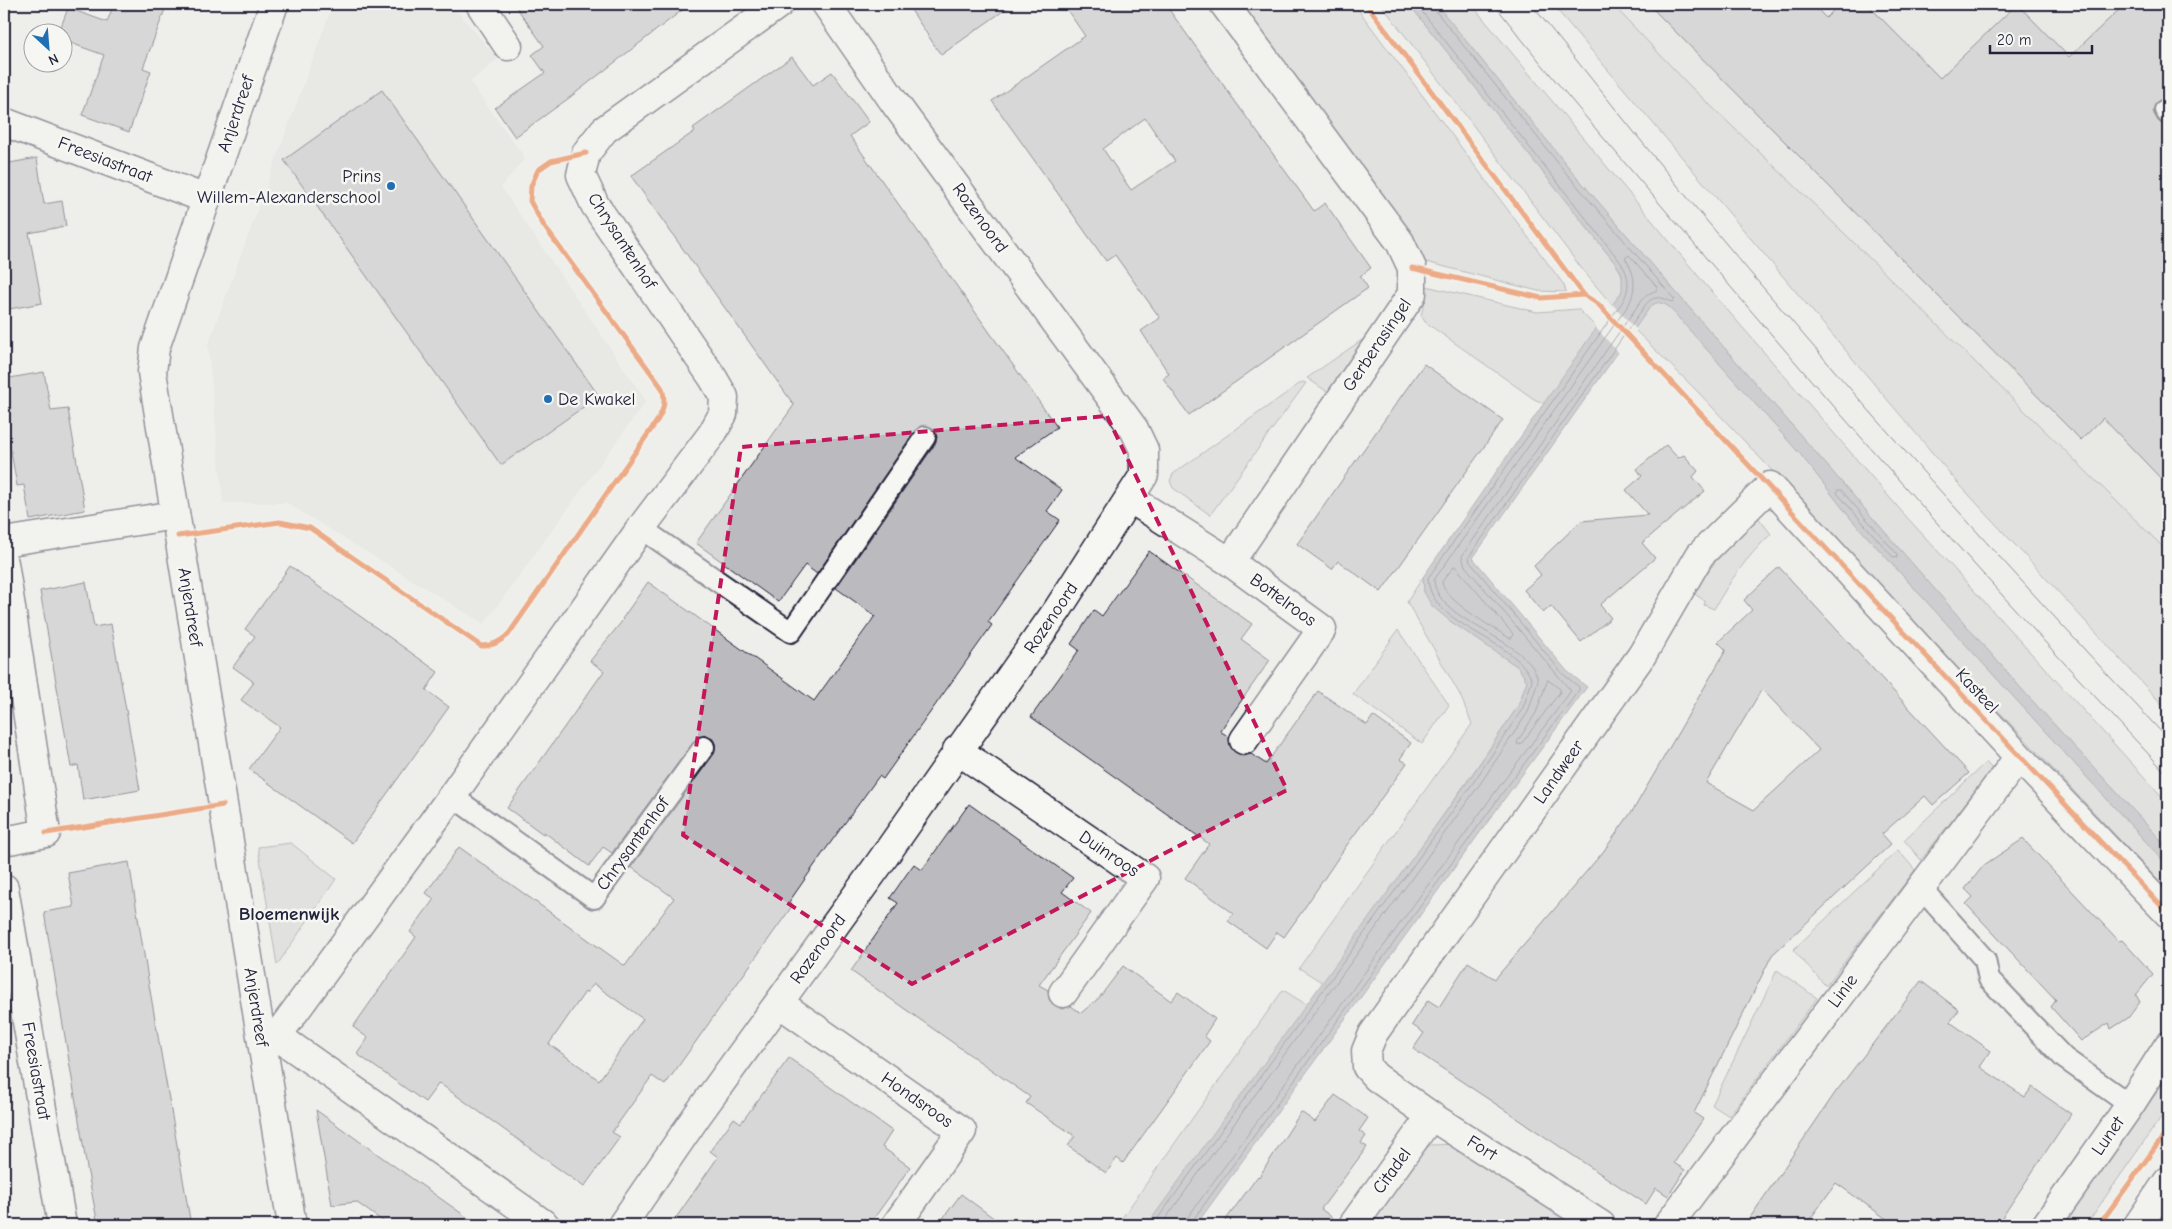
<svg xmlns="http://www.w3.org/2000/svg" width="2172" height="1229" font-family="'Comic Neue',sans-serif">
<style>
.built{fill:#dfdfde}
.green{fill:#d0d0d1;stroke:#797986}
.water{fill:#a7a7af;stroke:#727281}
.pier{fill:#eeeeeb}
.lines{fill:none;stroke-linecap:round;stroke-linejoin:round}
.shore{stroke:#575769;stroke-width:1}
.building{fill:#bbbbbf;stroke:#22223b;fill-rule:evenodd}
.service-casing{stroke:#22223b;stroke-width:24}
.minor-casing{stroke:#22223b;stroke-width:31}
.secondary-casing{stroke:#22223b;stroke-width:31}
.service{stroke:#f6f6f2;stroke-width:20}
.minor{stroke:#f6f6f2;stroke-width:28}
.secondary{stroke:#f6f6f2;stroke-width:28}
.tram{stroke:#22223b;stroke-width:1}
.cycleway-casing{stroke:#f6f6f2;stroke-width:8}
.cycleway{stroke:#e8590c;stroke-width:5}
.marked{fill:none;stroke:#c2185b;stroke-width:4;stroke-dasharray:10 6;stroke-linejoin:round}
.poi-dot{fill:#1f6fb2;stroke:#f6f6f2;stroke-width:2}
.labels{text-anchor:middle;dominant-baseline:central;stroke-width:5;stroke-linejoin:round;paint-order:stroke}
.street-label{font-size:18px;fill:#22223b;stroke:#f6f6f2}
.poi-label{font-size:18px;fill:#22223b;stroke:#f6f6f2;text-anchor:end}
.neighbourhood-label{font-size:19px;font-weight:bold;fill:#22223b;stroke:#f6f6f2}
</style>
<rect width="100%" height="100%" fill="#eeeeeb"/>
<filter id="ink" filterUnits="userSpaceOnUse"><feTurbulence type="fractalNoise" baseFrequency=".02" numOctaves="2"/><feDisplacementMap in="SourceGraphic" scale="10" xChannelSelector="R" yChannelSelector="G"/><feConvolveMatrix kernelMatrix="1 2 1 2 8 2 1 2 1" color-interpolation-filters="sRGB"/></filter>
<g filter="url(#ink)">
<path class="built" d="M 333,4 L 451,4 L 498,59 L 470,82 L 525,158 L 501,187 L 646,401 L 484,624 L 287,503 L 223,503 L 208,345 Z
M 1602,4 L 2168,4 L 2168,665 Z"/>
<path class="green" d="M 1242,4 L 1354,4 L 1564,285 L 1566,292 L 1538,291 L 1422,261 L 1399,221 Z
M 1381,4 L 1409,4 L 1615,263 C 1627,280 1625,290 1613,306 L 1585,273 Z
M 1436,4 L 1471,4 L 1705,284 L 1903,513 L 2168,803 L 2168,848 L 2026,694 L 1667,282 L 1571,170 Z
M 1552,4 L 1612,4 L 1689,85 L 1842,231 L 2168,552 L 2168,711 L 1958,483 Z
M 1426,286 L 1537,312 L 1578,309 L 1597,328 L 1545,404 L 1534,399 L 1425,322 L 1421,315 L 1426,298 Z
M 1657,302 L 1663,303 L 1668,306 L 1801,455 L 1852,520 L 2168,866 L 2168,891 L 1698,392 L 1634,329 L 1650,307 Z
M 1372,333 L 1329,393 L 1307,378 Z
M 1302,382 L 1306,383 L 1210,515 L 1173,488 L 1170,481 L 1173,474 Z
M 1757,516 L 1771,534 C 1746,558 1731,579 1714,609 L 1704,605 L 1705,601 L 1693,593 C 1712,564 1732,540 1757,516 Z
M 1423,577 L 1424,592 L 1450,621 L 1518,667 L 1527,681 L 1518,706 L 1486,754 L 1325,984 L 1299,968 L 1472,724 L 1460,695 L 1407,602 Z
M 1398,630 L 1449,705 L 1422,744 L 1353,694 Z
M 1986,762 L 1992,769 L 1921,860 L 1904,840 Z
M 291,843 L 336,879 L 277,965 L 258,847 Z
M 1898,850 L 1915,870 L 1826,986 L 1793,950 Z
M 1777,970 L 1817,998 L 1729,1116 L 1712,1105 Z
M 1283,990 L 1309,1006 L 1149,1225 L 1117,1225 Z
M 2168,1076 L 2168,1107 L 2086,1225 L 2064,1225 Z
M 1458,1144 L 1574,1225 L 1367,1225 L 1414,1160 L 1430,1145 Z"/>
<path class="water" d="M 1409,4 L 1436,4 L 1571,170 L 1667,282 L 2026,694 L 2168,848 L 2168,866 L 1852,520 L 1801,455 L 1668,306 C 1661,302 1656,301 1650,307 L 1473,558 L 1567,671 L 1587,687 L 1505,798 L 1196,1225 L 1147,1225 L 1471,777 L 1518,706 L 1527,681 L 1518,667 L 1450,621 L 1432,606 L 1424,592 L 1423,577 L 1622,291 L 1622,273 L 1615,263 Z"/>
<path class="pier" d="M 1612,304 L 1637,330 L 1620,354 L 1595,327 Z"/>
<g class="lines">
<path class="shore" d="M 1838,490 L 1841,490 L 1897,554 L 1897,558 L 1893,557 L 1837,493 Z
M 1455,566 L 1513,634 L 1512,638 L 1509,638 C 1494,628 1443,600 1442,582 Z
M 1548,680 L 1560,689 L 1560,692 L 1521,744 L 1518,745 L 1517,742 L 1536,713 Z
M 1153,1225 L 1475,780 L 1523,708 L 1532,681 C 1518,638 1430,628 1428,578 L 1623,301 C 1631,286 1629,274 1619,260 L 1416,4
M 1161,1225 L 1480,784 L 1528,712 L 1538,681 C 1531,638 1436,623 1434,580 L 1629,304 C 1637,287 1635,273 1625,258 L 1629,255 L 1657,287 L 1657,290 L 1646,295 L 1641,301 L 1462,556 L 1465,566 L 1571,691 L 1496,791 L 1188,1217 L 1186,1225
M 1192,1225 L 1193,1220 L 1501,795 L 1579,690 L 1579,687 L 1563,674 L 1470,562 L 1469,557 L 1646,304 C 1654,295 1662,297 1672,302 L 1675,300 L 1567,174 L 1434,9 L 1433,4"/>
</g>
<path class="building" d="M 114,4 L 167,4 L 143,68 L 151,71 L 129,132 L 82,115 L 104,55 L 62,40 L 62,32 L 59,32 L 68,8 L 107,22 Z
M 514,4 L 690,4 L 569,98 L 515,137 L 495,108 L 545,73 L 532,55 L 544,46 Z
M 907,4 L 1013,4 L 941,55 Z
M 1063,4 L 1165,4 L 1314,211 L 1325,203 L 1371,268 L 1360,276 L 1368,288 L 1189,415 L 1163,378 L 1169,374 L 1141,331 L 1160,318 L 1115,255 L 1106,261 L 992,101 L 1085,36 ZM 1145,118 L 1175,161 L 1131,190 L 1103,149 Z
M 1648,4 L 1812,4 L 1826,18 L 1840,4 L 1867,4 L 1940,78 L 2017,4 L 2069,57 L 2125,4 L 2168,4 L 2168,99 L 2158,101 L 2153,111 L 2158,121 L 2168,129 L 2168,486 L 2103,418 L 2081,440 Z
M 792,57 L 813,85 L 832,72 L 869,122 L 850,136 L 1057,427 L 1015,457 L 1062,490 L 1047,511 L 1060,520 L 988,622 L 992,625 L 883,779 L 879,776 L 823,853 L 789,902 L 793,905 L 665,1085 L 652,1076 L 612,1132 L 620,1137 L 584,1187 L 439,1083 L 425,1102 L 357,1054 L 368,1038 L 353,1027 L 416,937 L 410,932 L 434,899 L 426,893 L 459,847 L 625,966 L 674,898 L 631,867 L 714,754 L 715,743 L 711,737 L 705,735 L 695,740 L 612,853 L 603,847 L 589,866 L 544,832 L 543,834 L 507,808 L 604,671 L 590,661 L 623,620 L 622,619 L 648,582 L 814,701 L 875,616 L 836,588 L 935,444 L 937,437 L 935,431 L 926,425 L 920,426 L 916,430 L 817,574 L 805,565 L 778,602 L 696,543 L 794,405 L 631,176 L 695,131 L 693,128 ZM 594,984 L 643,1019 L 599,1080 L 549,1044 L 585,992 L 586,993 Z
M 382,90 L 599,396 L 501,465 L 284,160 Z
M 37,158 L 44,204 L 62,201 L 66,226 L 29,233 L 42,303 L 4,310 L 4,164 Z
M 1424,364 L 1503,420 L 1381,592 L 1338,561 L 1332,569 L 1297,544 Z
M 44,372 L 51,411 L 68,409 L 85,510 L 30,520 L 24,485 L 17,486 L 4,412 L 4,379 Z
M 1666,445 L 1678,458 L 1684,455 L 1698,471 L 1693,477 L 1705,491 L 1642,543 L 1655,558 L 1600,605 L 1611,618 L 1581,642 L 1551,606 L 1543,613 L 1524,590 L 1541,575 L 1534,566 L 1581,521 L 1648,515 L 1626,490 L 1642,476 L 1637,469 Z
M 1149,551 L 1252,624 L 1241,639 L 1270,660 L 1220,731 L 1229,737 L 1230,746 L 1235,752 L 1243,756 L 1251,754 L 1266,764 L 1318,691 L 1367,725 L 1373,716 L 1411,743 L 1400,759 L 1407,763 L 1344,849 L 1301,913 L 1284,937 L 1277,932 L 1266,948 L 1228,921 L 1233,913 L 1185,878 L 1209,844 L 1031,717 L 1079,650 L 1071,644 L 1094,610 L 1102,616 Z
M 290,566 L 438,672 L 426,690 L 449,707 L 352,843 L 249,769 L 280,727 L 241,700 L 254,682 L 233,667 L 255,636 L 245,629 Z
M 1779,567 L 1969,773 L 1933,805 L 1925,796 L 1882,834 L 1891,844 L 1772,955 L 1694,1113 L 1703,1119 L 1674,1163 L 1685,1170 L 1668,1196 L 1656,1188 L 1646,1204 L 1413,1049 L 1424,1033 L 1412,1025 L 1428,1000 L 1439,1007 L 1468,962 L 1495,979 L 1603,852 L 1635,807 L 1726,650 L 1718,642 L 1752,610 L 1744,600 ZM 1762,689 L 1819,750 L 1754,810 L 1706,783 Z
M 86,582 L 94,627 L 111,624 L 140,790 L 83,800 L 78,765 L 71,767 L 40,591 Z
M 969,804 L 1073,878 L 1062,892 L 1091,913 L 1039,985 L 1048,990 L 1049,999 L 1054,1005 L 1062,1009 L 1071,1006 L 1081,1013 L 1099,998 L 1123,966 L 1171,1001 L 1178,992 L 1215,1019 L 1204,1036 L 1210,1041 L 1176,1089 L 1123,1163 L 1117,1158 L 1106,1173 L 1068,1146 L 1075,1136 L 1026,1103 L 1030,1097 L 851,971 L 898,903 L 890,898 L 906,875 L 914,864 L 922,870 Z
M 2023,839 L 2119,941 L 2122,940 L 2153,974 L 2136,995 L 2140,1002 L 2128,1018 L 2111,1029 L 2109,1023 L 2081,1041 L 2051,1007 L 2056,1000 L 1966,904 L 1973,897 L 1965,889 L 1984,865 Z
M 129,862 L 148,979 L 191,1225 L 98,1225 L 87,1168 L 44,912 L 74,907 L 68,873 Z
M 1921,981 L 1959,1010 L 1950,1022 L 1991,1051 L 1980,1067 L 2025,1097 L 2032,1087 L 2071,1114 L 1997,1225 L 1895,1225 L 1836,1183 L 1806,1225 L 1745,1225 L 1835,1093 Z
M 789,1058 L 892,1131 L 882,1147 L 910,1167 L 897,1186 L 869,1225 L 671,1225 L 718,1157 L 710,1151 L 734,1118 L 741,1123 Z
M 1335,1095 L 1368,1118 L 1359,1131 L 1366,1136 L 1361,1143 L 1367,1147 L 1321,1209 L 1338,1222 L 1338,1225 L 1222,1225 L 1258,1176 L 1259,1177 L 1301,1112 L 1315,1122 Z
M 316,1110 L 366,1146 L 478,1225 L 388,1225 L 356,1202 L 332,1205 Z
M 961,1194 L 1003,1225 L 938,1225 Z"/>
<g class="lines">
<g class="service-casing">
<path id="service" d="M 2165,110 L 2168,114
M 641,528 L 791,632 L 925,437
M 452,796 L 594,898 L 704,747
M 1921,888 L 1985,960 L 1989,979 L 2064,1058 L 2130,1105"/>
</g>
<g class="minor-casing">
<path id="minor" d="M 274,4 L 155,348 L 152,372 L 292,1225
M 480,4 L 508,46
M 1224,4 L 1400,242 L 1412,268 L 1412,294 L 1230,562
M 4,122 L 206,199
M 1129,498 L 1230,562 L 1322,629 L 1244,740
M 4,542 L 175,515
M 4,563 L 46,833 L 4,841
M 957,750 L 1145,878 L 1063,993
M 4,888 L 62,1225
M 779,1003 L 962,1131 L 896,1225
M 277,1036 L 545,1225
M 262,1040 L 277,1036 L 452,796 L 641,528 L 712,434 L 723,414 L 724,397 L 713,378 L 595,205 L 581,175 L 586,153 L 604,130 L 779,4
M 622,1225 L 696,1117 L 879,864 L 1058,609 L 1144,475 L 1144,450 L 1134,429 L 894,102 L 826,4
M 1353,1225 L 1431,1116
M 1601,1225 L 1431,1116 L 1376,1077 L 1367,1067 L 1366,1051 L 1373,1034 L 1642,655 L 1700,555 L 1770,486 L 2019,757 L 2168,913
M 1668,1225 L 2019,757
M 2046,1225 L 2130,1105 L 2168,1046"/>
</g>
<g class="secondary-casing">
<path id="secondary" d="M 2138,1225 L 2168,1181"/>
</g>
<use href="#service" class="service"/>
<use href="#minor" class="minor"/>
<use href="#secondary" class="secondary"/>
<path class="tram" d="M 1494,4 C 1558,87 1627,165 1695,245 C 1848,426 2006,602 2168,775
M 1531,4 C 1585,70 1637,137 1691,202 C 1844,386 2004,565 2168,739"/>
<g class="cycleway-casing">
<path id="cycleway" d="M 1366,4 L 1584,295 L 1598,304 C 1789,507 1976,712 2168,913
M 1412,268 L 1541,298 L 1584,295
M 178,536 L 280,522 L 310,528 L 481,646 C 493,646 499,642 508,635 L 657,421 C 664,409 666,401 662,388 L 544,226 L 530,201 L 531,186 L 538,170 L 551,161 L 586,153
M 46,833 L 223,805
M 2099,1225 L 2168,1130"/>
</g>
<use href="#cycleway" class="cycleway"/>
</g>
</g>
<path d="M0 0H2172V1229H0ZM 1107,416 L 1287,790 L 912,984 L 683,835 L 741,447 Z" fill="#eeeeeb" fill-opacity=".55" fill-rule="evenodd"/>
<path class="marked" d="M 1107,416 L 1287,790 L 912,984 L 683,835 L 741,447 Z"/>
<g class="poi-dot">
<circle cx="391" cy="186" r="5"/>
<circle cx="548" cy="399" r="5"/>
</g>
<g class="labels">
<g class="street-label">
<text transform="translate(236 114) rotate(-71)">Anjerdreef</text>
<text transform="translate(105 160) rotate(21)">Freesiastraat</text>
<text transform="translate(980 218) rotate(54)">Rozenoord</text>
<text transform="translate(622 241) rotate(57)">Chrysantenhof</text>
<text transform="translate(1377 345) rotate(-56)">Gerberasingel</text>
<text transform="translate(1283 600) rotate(36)">Bottelroos</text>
<text transform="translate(190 607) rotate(81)">Anjerdreef</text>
<text transform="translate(1051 618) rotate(-56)">Rozenoord</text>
<text transform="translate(1977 691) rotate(47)">Kasteel</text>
<text transform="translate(1559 772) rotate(-55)">Landweer</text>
<text transform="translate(633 844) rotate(-54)">Chrysantenhof</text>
<text transform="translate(1109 854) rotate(34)">Duinroos</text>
<text transform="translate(818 949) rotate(-54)">Rozenoord</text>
<text transform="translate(1843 991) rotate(-53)">Linie</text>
<text transform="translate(256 1007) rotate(81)">Anjerdreef</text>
<text transform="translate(36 1071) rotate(80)">Freesiastraat</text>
<text transform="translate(917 1100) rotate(35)">Hondsroos</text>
<text transform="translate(2108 1136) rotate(-55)">Lunet</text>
<text transform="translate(1482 1148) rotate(32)">Fort</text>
<text transform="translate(1392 1171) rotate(-54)">Citadel</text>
</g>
<g class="poi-label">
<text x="381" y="176">Prins<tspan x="381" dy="21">Willem-Alexanderschool</tspan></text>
<text x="558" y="399" text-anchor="start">De Kwakel</text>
</g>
<g class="neighbourhood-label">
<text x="289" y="914">Bloemenwijk</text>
</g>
</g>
<rect width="2172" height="1229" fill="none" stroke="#f6f6f2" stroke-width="20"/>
<rect x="10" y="10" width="2152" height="1209" fill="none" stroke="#22223b" stroke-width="2" filter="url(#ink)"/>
<g transform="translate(48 48) rotate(154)"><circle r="24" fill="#f6f6f2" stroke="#a1a1a9"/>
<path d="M0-4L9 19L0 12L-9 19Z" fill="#1f6fb2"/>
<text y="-8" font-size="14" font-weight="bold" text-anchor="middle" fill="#22223b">N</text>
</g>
<path d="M1990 45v8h102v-8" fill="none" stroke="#22223b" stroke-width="2.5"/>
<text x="1997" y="45" font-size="15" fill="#22223b" stroke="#f6f6f2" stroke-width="4" paint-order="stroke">20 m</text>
</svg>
